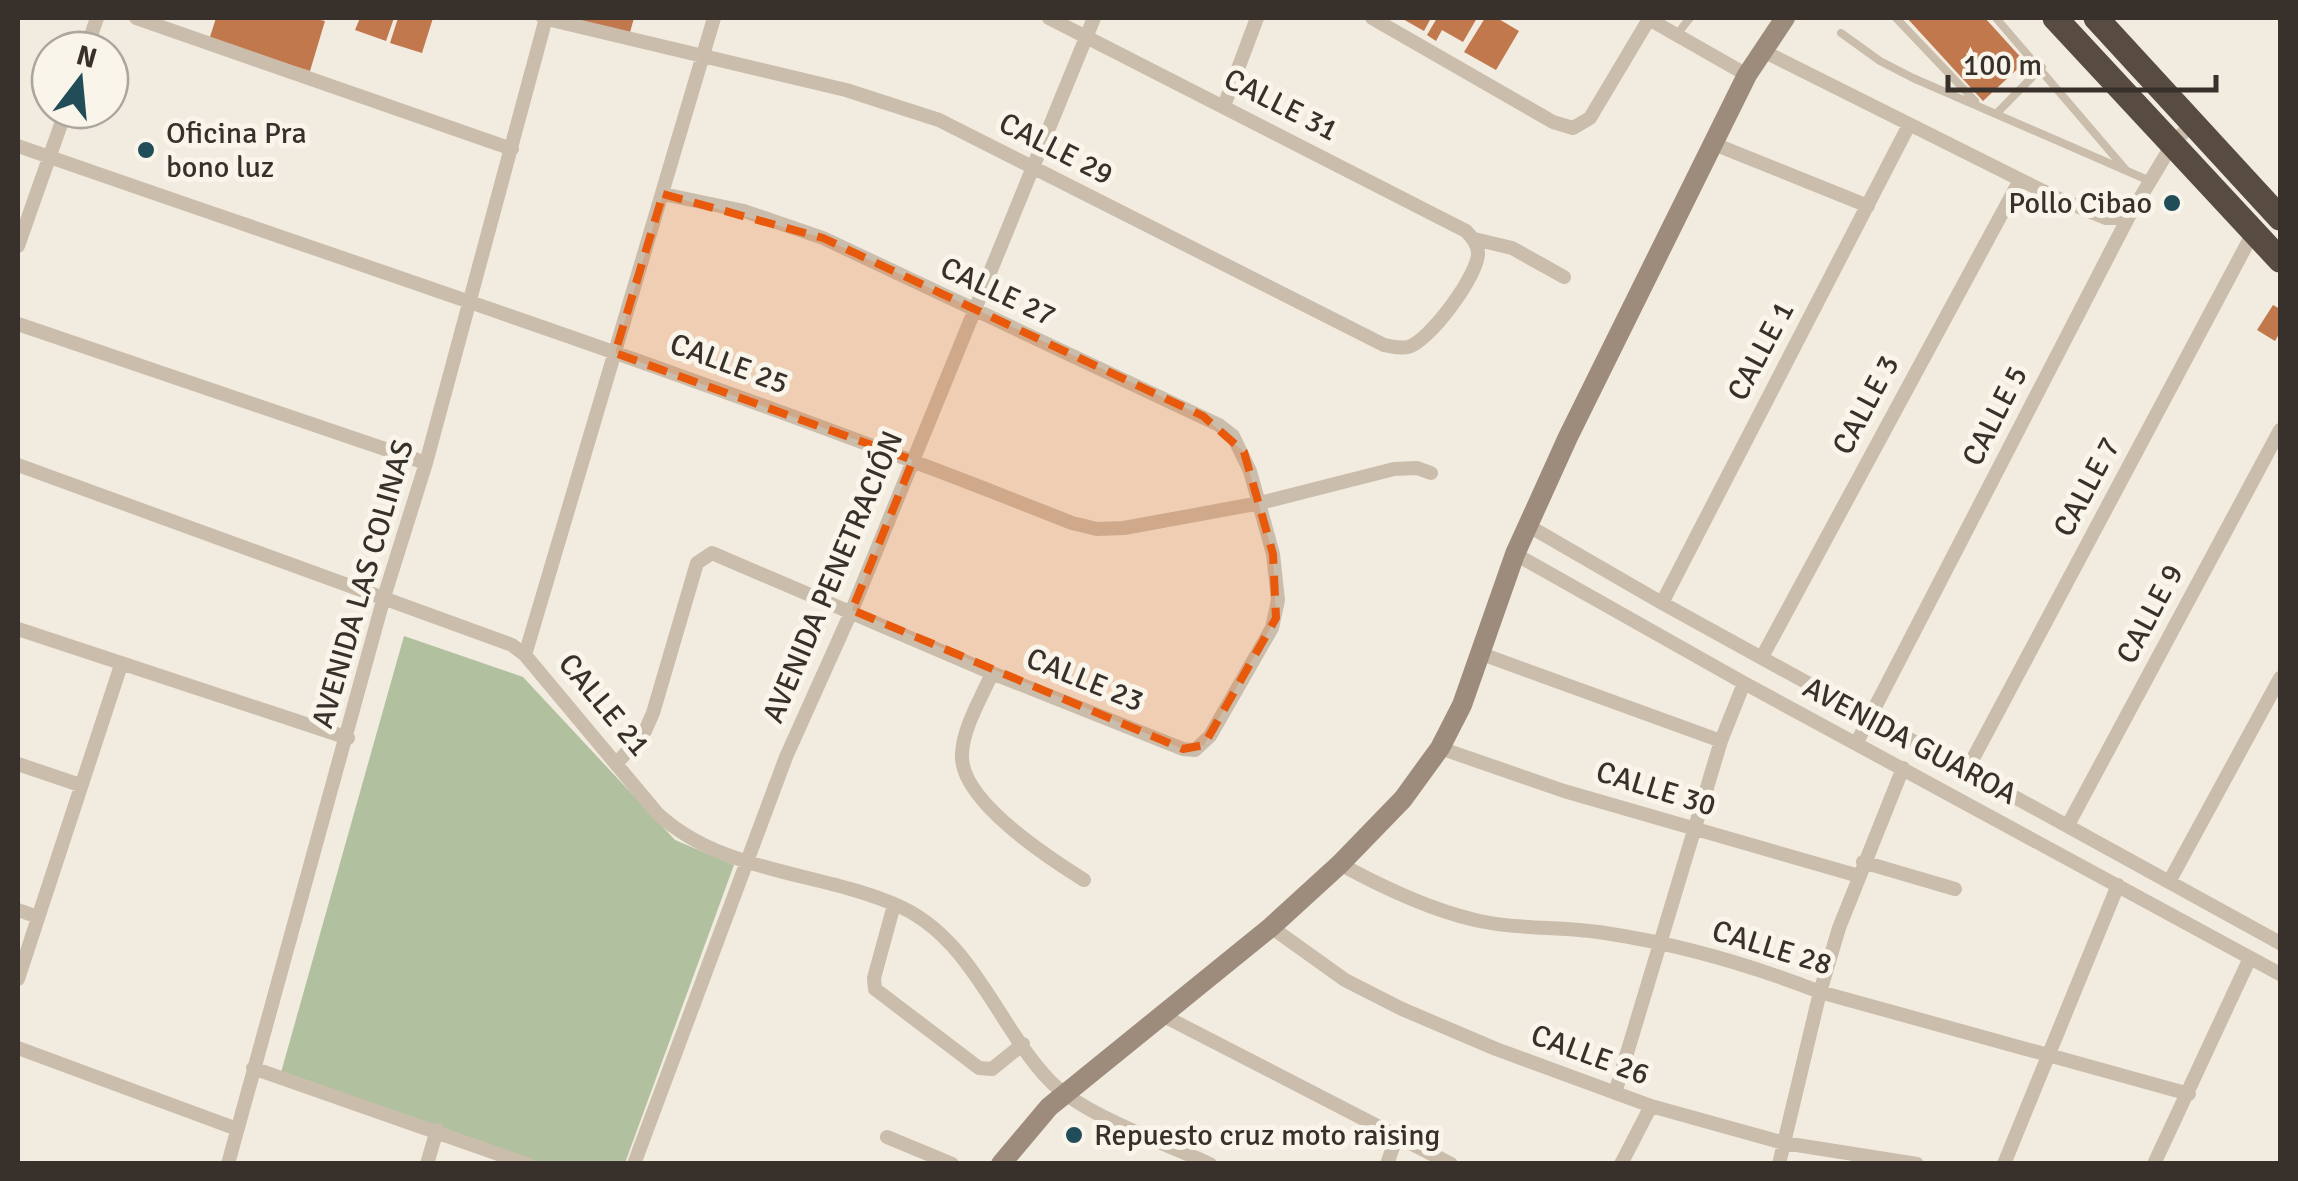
<svg xmlns="http://www.w3.org/2000/svg" width="2298" height="1181" font-family="Signika,sans-serif">
<style>
.green{fill:#b1c19f}
.building{fill:#c1784d}
.lines{fill:none;stroke-linecap:round;stroke-linejoin:round}
.lane{stroke:#cabdab;stroke-width:8}
.street{stroke:#cabdab;stroke-width:14}
.secondary{stroke:#9d8c7c;stroke-width:20}
.highway{stroke:#584b41;stroke-width:25}
.marked{fill:#e8590c;fill-opacity:0.2;stroke:#e8590c;stroke-width:8;stroke-dasharray:20 12;stroke-linejoin:round}
.poi-dot{fill:#214d58;stroke:#f9f5eb;stroke-width:4}
.labels{text-anchor:middle;dominant-baseline:central;stroke-width:10;stroke-linejoin:round;paint-order:stroke}
.street-label{font-size:30px;fill:#38302a;stroke:#f9f5eb}
.poi-label{font-size:30px;fill:#38302a;stroke:#f9f5eb;text-anchor:start}
</style>
<rect width="100%" height="100%" fill="#f2ebdf"/>
<path class="green" d="M 404,636 L 523,677 L 675,840 L 734,865 L 625,1163 L 540,1163 L 280,1076 Z"/>
<path class="building" d="M 216,18 L 312,18 L 325,21 L 310,71 L 209,40 Z
M 360,18 L 394,18 L 386,41 L 355,30 Z
M 398,18 L 433,18 L 422,53 L 390,43 Z
M 564,18 L 634,18 L 629,36 Z
M 1401,18 L 1431,18 L 1424,31 Z
M 1437,18 L 1477,18 L 1463,42 L 1442,30 L 1436,41 L 1427,35 Z
M 1485,18 L 1497,18 L 1519,31 L 1496,70 L 1464,52 Z
M 1907,18 L 1985,18 L 2025,62 L 1983,101 Z
M 2170,192 L 2183,198 L 2175,215 L 2162,208 Z
M 2273,305 L 2280,309 L 2280,332 L 2275,341 L 2257,330 Z"/>
<g class="lines">
<path class="lane" d="M 1896,18 L 1975,101
M 1996,18 L 2126,170
M 1841,33 L 1880,61 L 1913,78 L 2150,181
M 1677,34 L 1690,18
M 1997,113 L 2042,67"/>
<path class="street" d="M 136,18 L 512,149
M 543,18 L 846,90 L 939,120 L 1384,345 C 1391,346 1400,349 1408,347 C 1429,342 1480,273 1478,252 C 1477,243 1472,237 1466,231 L 1049,18
M 1372,18 L 1553,122 L 1573,128 L 1590,118 L 1649,19
M 1647,18 L 1747,75
M 86,50 L 97,18
M 1761,50 L 2057,198 L 2106,218 L 2128,218
M 1224,106 L 1257,18
M 1714,144 L 1868,206
M 18,146 C 370,269 726,385 1072,523 L 1097,529 L 1124,528 L 1260,503 L 1394,469 L 1417,468 L 1431,473
M 1474,239 L 1512,248 L 1564,277
M 18,246 L 66,110
M 18,324 L 426,463
M 18,465 L 512,645 L 525,655 L 657,813 C 723,875 824,871 903,908 C 973,942 998,1026 1049,1080 C 1083,1115 1164,1143 1210,1164
M 1527,525 L 1662,603 L 2280,943
M 1515,554 L 1744,683 L 2280,974
M 1662,603 L 1909,125
M 18,629 L 348,738
M 1479,653 L 1721,741
M 525,655 L 714,18
M 1762,657 L 2020,180
M 992,673 C 982,697 963,727 962,754 C 959,800 1049,858 1084,880
M 1857,742 L 2128,218 L 2173,143 L 2194,122
M 1440,748 L 1564,791 L 1859,876
M 617,763 L 645,731 L 653,713 L 697,563 L 712,553 L 992,673 L 1183,749 L 1195,750 L 1210,736 L 1272,628 L 1278,600 L 1273,554 L 1250,471 L 1233,436 L 1219,425 L 823,238 L 744,211 L 663,194
M 18,764 L 80,785
M 1968,768 L 2254,231
M 2068,825 L 2280,430
M 1863,862 L 1955,889
M 1340,864 C 1382,887 1428,909 1475,920 C 1518,930 1562,926 1605,933 C 1678,944 1751,965 1820,992 L 2189,1094
M 2169,882 L 2280,678
M 894,905 L 874,978 L 875,989 L 979,1068 L 992,1069 L 1023,1044
M 18,910 L 38,917
M 1271,927 L 1345,980 L 1402,1009 L 1496,1049 L 1651,1106 L 1784,1143 L 1917,1164
M 18,979 L 121,665
M 1160,1014 L 1451,1164
M 18,1048 L 237,1129
M 253,1068 L 527,1164
M 1615,1093 L 1721,741 L 1744,683
M 887,1137 L 952,1164
M 228,1164 L 384,597 L 426,463 L 546,18
M 427,1164 L 437,1130
M 634,1164 L 786,757 L 852,610 L 1094,18
M 1387,1164 L 1397,1136
M 1621,1164 L 1651,1106
M 1779,1164 L 1820,992 L 1839,928 L 1903,768
M 2004,1164 L 2118,885
M 2154,1164 L 2250,958"/>
<path class="secondary" d="M 1001,1164 L 1049,1107 L 1271,927 L 1340,864 L 1403,799 L 1440,748 L 1462,705 L 1515,554 L 1568,437 L 1747,75 L 1785,18"/>
<path class="highway" d="M 2055,18 L 2280,260
M 2096,18 L 2280,218"/>
</g>
<path class="marked" d="M 663,194 L 823,238 L 1203,416 L 1244,452 L 1273,554 L 1276,618 L 1204,745 L 1183,749 L 852,610 L 913,460 L 615,353 Z"/>
<g class="poi-dot">
<circle cx="146" cy="150" r="10"/>
<circle cx="2172" cy="203" r="10"/>
<circle cx="1074" cy="1135" r="10"/>
</g>
<g class="labels">
<g class="street-label">
<text transform="translate(1281 105) rotate(27)">CALLE 31</text>
<text transform="translate(1056 149) rotate(27)">CALLE 29</text>
<text transform="translate(998 292) rotate(25)">CALLE 27</text>
<text transform="translate(1761 351) rotate(-62)">CALLE 1</text>
<text transform="translate(729 364) rotate(20)">CALLE 25</text>
<text transform="translate(1866 405) rotate(-62)">CALLE 3</text>
<text transform="translate(1995 416) rotate(-63)">CALLE 5</text>
<text transform="translate(2087 487) rotate(-62)">CALLE 7</text>
<text transform="translate(833 577) rotate(-67)">AVENIDA PENETRACIÓN</text>
<text transform="translate(363 584) rotate(-74)">AVENIDA LAS COLINAS</text>
<text transform="translate(2150 614) rotate(-62)">CALLE 9</text>
<text transform="translate(1085 680) rotate(22)">CALLE 23</text>
<text transform="translate(604 705) rotate(50)">CALLE 21</text>
<text transform="translate(1910 741) rotate(28)">AVENIDA GUAROA</text>
<text transform="translate(1656 789) rotate(17)">CALLE 30</text>
<text transform="translate(1772 948) rotate(17)">CALLE 28</text>
<text transform="translate(1590 1055) rotate(20)">CALLE 26</text>
</g>
<g class="poi-label">
<text x="166" y="133">Oficina Pra<tspan x="166" dy="34">bono luz</tspan></text>
<text x="2152" y="203" text-anchor="end">Pollo Cibao</text>
<text x="1094" y="1135">Repuesto cruz moto raising</text>
</g>
</g>
<rect width="2298" height="1181" fill="none" stroke="#38302a" stroke-width="40"/>
<g transform="translate(80 80) rotate(16)"><circle r="48" fill="#f9f5eb" stroke="#aca69e" stroke-width="2.5"/>
<path d="M0-8L18 38L0 25L-18 38Z" fill="#214d58"/>
<text y="-15" font-size="28" font-weight="bold" text-anchor="middle" fill="#38302a">N</text>
</g>
<path d="M1948 75v15h268v-15" fill="none" stroke="#38302a" stroke-width="5"/>
<text x="1963" y="75" font-size="30" fill="#38302a" stroke="#f9f5eb" stroke-width="8" paint-order="stroke">100 m</text>
</svg>
